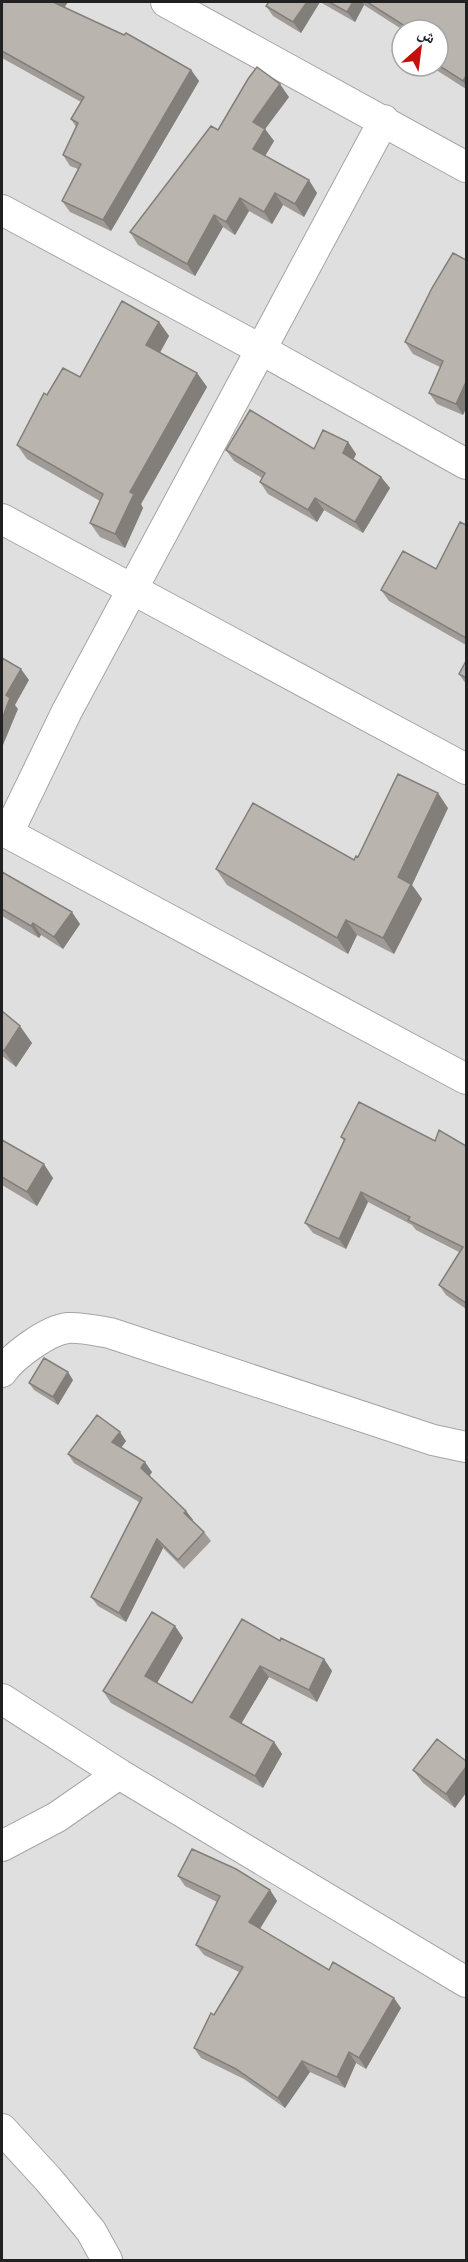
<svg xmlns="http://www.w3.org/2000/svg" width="468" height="2262" font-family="Helvetica,'Noto Naskh Arabic',sans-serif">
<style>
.residential{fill:#dfdfdf;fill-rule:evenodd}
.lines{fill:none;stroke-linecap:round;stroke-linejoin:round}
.street-casing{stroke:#a5a5a5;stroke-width:32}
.street{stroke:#fff;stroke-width:30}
.wall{fill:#a09b96}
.shaded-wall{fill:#827e7a}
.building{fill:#bab4ae;stroke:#827e7a;stroke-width:1.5}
</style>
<rect width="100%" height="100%" fill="#f1eee9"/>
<path class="residential" d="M 2,2 L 466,2 L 466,2260 L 2,2260 ZM 402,30 L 438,30 L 438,66 L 402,66 Z"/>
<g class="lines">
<g class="street-casing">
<path id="street" d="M 166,2 L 466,167
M 2,210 L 260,349 L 466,464
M 2,519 L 466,769
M 2,830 L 466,1079
M 8,833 L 67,711 L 384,120
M 2,1372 C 13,1356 48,1330 68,1328 C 81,1327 97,1331 110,1333 L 433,1440 L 466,1447
M 2,1699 L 119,1774 L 466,1982
M 2,1846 L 57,1817 L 119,1774
M 2,2129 L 48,2179 L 91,2231 L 107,2260"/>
</g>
<use href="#street" class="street"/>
</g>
<path class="wall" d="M 2,2 L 64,7 L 191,70 L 199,81 L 111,231 L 70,212 L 62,201 L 78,169 L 70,166 L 63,155 L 76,127 L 71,119 L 81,102 L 2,58 Z
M 269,2 L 466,2 L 466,89 L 430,66 L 438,66 L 438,30 L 403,30 L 364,5 L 355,22 L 320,2 L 301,33 L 273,16 L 266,6 Z
M 289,97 L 265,129 L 274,141 L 265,156 L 317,193 L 304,217 L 283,205 L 272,224 L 249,211 L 235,235 L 223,227 L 195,276 L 138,245 L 130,232 L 218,130 Z
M 466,260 L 463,415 L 437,404 L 429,393 L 440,367 L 413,354 L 405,342 Z
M 159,322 L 169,336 L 160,353 L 197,373 L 207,387 L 141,504 L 143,508 L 125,548 L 100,537 L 90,523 L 100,501 L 27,459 L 17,445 L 47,395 L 80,377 Z
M 348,442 L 356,454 L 353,460 L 381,477 L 390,488 L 363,533 L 324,510 L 317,522 L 268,494 L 260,482 L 262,478 L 234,461 L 226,450 L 314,449 Z
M 466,525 L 466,645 L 389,601 L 381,590 L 436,569 Z
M 466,661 L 466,684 L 459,674 Z
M 448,808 L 412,885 L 422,899 L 394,954 L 357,935 L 348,954 L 227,885 L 216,869 L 354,860 Z
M 2,872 L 80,924 L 63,949 L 41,935 L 39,938 L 2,916 Z
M 2,1011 L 32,1043 L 16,1067 L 2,1056 Z
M 341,1137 L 435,1141 L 466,1146 L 466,1309 L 446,1295 L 439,1285 L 459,1252 L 416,1230 L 412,1225 L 368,1202 L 346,1249 L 313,1233 L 305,1223 L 344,1141 Z
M 2,1140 L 53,1178 L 37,1206 L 2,1185 Z
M 73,1380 L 58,1405 L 34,1390 L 29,1383 Z
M 126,1441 L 121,1448 L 152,1472 L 149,1476 L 186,1511 L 193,1520 L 192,1521 L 204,1532 L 211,1541 L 184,1569 L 163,1548 L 126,1622 L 98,1606 L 91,1597 L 139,1502 L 74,1463 L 68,1454 Z
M 175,1626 L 183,1638 L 157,1683 L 192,1703 L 280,1641 L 324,1659 L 332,1671 L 317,1702 L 269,1677 L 241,1724 L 274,1742 L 282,1754 L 263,1788 L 111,1703 L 103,1691 Z
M 437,1739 L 455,1808 L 423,1783 L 413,1770 Z
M 178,1876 L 270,1890 L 277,1901 L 260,1929 L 329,1970 L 401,2008 L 366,2069 L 356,2063 L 345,2088 L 310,2072 L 285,2108 L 244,2079 L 201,2058 L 194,2048 L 239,1972 L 204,1955 L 196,1945 L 217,1902 L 185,1886 Z"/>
<path class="shaded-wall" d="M 53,2 L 68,2 L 61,13 Z
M 307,2 L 320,2 L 301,33 L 293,22 Z
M 353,2 L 362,2 L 364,5 L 355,22 L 347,12 Z
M 191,70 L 199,81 L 111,231 L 103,220 Z
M 466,76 L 466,86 L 463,81 Z
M 280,84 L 289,97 L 265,129 L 274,141 L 262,161 L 253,149 L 253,122 Z
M 309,180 L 317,193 L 304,217 L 295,204 Z
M 275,193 L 283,205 L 272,224 L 264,212 Z
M 240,198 L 249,211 L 235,235 L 226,222 Z
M 214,215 L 223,227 L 195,276 L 187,264 Z
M 159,322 L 169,336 L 156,359 L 146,345 Z
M 197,373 L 207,387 L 141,504 L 143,508 L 125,548 L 115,534 L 130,492 Z
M 466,382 L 466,409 L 463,415 L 456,404 Z
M 348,442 L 356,454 L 351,465 L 343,453 Z
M 381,477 L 390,488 L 363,533 L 355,522 Z
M 315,498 L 324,510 L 317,522 L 308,510 Z
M 21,669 L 29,680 L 15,705 L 18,709 L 3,745 L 2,743 L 2,719 L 6,695 Z
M 438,793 L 448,808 L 412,885 L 422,899 L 394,954 L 383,938 L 398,877 Z
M 72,912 L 80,924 L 63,949 L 54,937 Z
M 346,920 L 357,935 L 348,954 L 337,938 Z
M 33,923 L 41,935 L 39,938 L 31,926 Z
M 20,1026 L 32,1043 L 16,1067 L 4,1051 Z
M 44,1164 L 53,1178 L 37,1206 L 27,1192 Z
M 361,1192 L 368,1202 L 346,1249 L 339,1239 Z
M 68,1372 L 73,1380 L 58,1405 L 53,1397 Z
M 120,1432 L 126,1441 L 118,1452 L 112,1442 Z
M 145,1462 L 152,1472 L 148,1478 L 141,1468 Z
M 186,1511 L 193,1520 L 191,1523 L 184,1513 Z
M 157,1539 L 163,1548 L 126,1622 L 119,1613 Z
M 175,1626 L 183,1638 L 154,1688 L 145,1676 Z
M 324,1659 L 332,1671 L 317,1702 L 309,1690 Z
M 260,1666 L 269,1677 L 238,1729 L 230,1717 Z
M 274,1742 L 282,1754 L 263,1788 L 255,1776 Z
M 466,1767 L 466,1793 L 455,1808 L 446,1794 Z
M 270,1890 L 277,1901 L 257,1933 L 249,1922 Z
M 394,1998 L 401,2008 L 366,2069 L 359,2058 Z
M 349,2052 L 356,2063 L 345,2088 L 337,2077 Z
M 302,2061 L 310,2072 L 285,2108 L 278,2098 Z"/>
<path class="building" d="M 2,2 L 53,2 L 124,35 L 126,33 L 191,70 L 103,220 L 62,201 L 81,164 L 63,155 L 78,123 L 71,119 L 84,97 L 2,51 Z
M 269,2 L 307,2 L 293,22 L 266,6 Z
M 329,2 L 353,2 L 347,12 Z
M 367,2 L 466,2 L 466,76 L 463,81 L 438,65 L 438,30 L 411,30 Z
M 257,67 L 280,84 L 253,122 L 265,129 L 253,149 L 309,180 L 295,204 L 275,193 L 264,212 L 240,198 L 226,222 L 214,215 L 187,264 L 130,232 L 211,126 L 218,130 L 248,79 Z
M 453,253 L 466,260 L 466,382 L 456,404 L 429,393 L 443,361 L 405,342 L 432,288 Z
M 122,301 L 159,322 L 146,345 L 197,373 L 130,492 L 134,494 L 115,534 L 90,523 L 103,494 L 17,445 L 44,393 L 47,395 L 63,368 L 80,377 Z
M 250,410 L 314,449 L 323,430 L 348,442 L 343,453 L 381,477 L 355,522 L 315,498 L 308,510 L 260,482 L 265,473 L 226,450 Z
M 460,522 L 466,525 L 466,638 L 381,590 L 403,551 L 436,569 Z
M 2,658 L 21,669 L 6,695 L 10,698 L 2,719 Z
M 466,661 L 466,678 L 459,674 Z
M 398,774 L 438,793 L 398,877 L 411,884 L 383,938 L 346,920 L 337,938 L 216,869 L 253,803 L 354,860 L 356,856 L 358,857 Z
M 2,872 L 72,912 L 54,937 L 33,923 L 31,926 L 2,909 Z
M 2,1011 L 20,1026 L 4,1051 L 2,1049 Z
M 359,1102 L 435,1141 L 439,1130 L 466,1146 L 466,1303 L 439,1285 L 463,1247 L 408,1220 L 410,1217 L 361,1192 L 339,1239 L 305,1223 L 345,1139 L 341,1137 Z
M 2,1140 L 44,1164 L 27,1192 L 2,1177 Z
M 44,1358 L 68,1372 L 53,1397 L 29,1383 Z
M 97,1415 L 120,1432 L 112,1442 L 145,1462 L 141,1468 L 186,1511 L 184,1513 L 204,1532 L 178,1560 L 157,1539 L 119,1613 L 91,1597 L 142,1498 L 68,1454 Z
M 152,1612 L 175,1626 L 145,1676 L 192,1703 L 242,1619 L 280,1641 L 281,1638 L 324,1659 L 309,1690 L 260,1666 L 230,1717 L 274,1742 L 255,1776 L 103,1691 Z
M 437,1739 L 466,1761 L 466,1767 L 446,1794 L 413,1770 Z
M 192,1849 L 236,1869 L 270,1890 L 249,1922 L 329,1970 L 333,1962 L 394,1998 L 359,2058 L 349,2052 L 337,2077 L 302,2061 L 278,2098 L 236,2069 L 194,2048 L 211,2013 L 214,2015 L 243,1967 L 196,1945 L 220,1896 L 178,1876 Z"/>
<rect width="468" height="2262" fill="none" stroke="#212121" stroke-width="6"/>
<g transform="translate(420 48) rotate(28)"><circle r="28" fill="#ffffff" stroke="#a6a6a6" stroke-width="1.5"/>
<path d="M0-4.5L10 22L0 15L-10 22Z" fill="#c50f0e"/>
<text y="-9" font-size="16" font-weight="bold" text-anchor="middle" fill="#212121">ش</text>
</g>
</svg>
